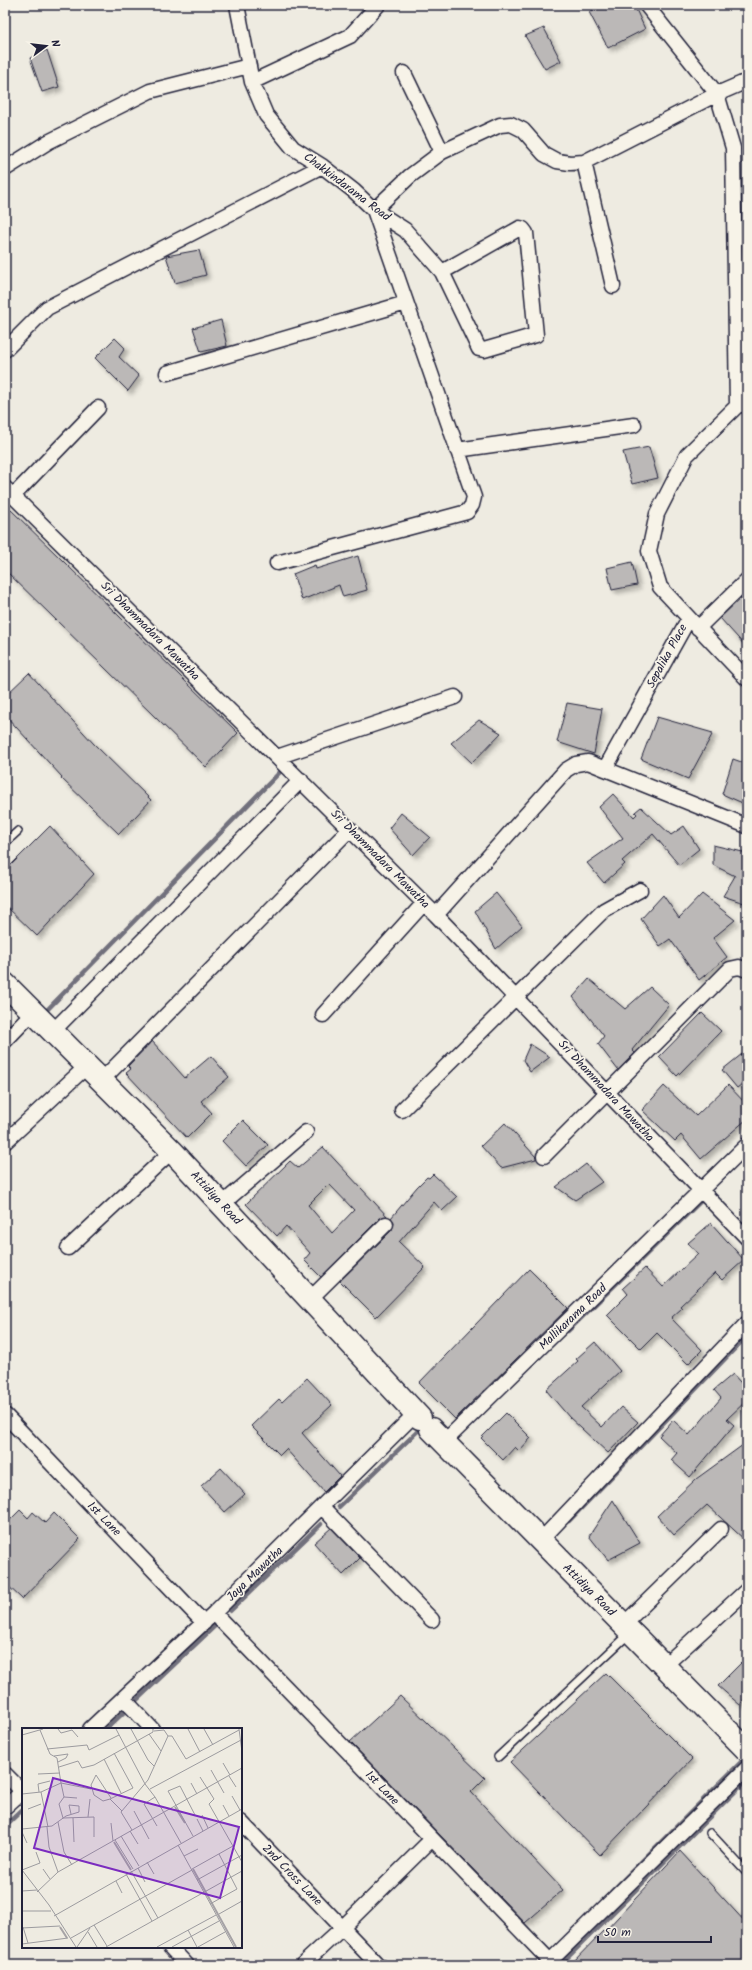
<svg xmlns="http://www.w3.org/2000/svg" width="752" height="1970" font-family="Kalam,sans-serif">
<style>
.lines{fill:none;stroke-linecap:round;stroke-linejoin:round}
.stream{stroke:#716f7b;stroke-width:4.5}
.building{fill:#bbb8b7;stroke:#22223b;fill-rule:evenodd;filter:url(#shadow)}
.lane-casing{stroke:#22223b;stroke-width:10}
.street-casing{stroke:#22223b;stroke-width:17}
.primary-casing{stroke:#22223b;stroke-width:25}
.lane{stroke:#f7f3e8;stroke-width:7}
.street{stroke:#f7f3e8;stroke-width:14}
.primary{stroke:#f7f3e8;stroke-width:22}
.labels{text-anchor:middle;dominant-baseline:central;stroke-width:3.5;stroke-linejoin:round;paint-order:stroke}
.street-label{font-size:12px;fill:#22223b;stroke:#f7f3e8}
.inset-river{fill:none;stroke:#a6a3a6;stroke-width:2}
.inset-road{fill:none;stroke:#9c9b9f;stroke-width:1}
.view{fill:#7b2cbf;fill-opacity:0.15;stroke:#7b2cbf;stroke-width:2}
.inset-edge{fill:none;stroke:#22223b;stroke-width:2}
</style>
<defs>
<filter id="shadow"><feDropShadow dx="3.5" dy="3.5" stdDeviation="2" flood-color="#0004"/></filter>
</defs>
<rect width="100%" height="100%" fill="#eeebe1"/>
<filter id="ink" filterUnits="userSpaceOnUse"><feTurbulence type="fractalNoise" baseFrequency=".025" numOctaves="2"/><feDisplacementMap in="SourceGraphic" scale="8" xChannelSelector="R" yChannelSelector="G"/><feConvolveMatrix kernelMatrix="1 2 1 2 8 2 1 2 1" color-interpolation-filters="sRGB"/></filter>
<g filter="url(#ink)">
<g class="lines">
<path class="stream" d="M 46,1011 L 282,770
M 568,1331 L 700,1202
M 339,1507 L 424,1425
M 569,1521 L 747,1336
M 230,1611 L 321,1524
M 106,1729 L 220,1621
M 5,1826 L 23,1809
M 611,1892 L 744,1759 L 741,1756
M 560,1965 L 747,1780"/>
</g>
<path class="building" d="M 604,5 L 634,5 L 645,29 L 608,48 L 589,12 Z
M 544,28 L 561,61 L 545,69 L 525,36 Z
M 47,50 L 59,87 L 42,92 L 30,58 Z
M 199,250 L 206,275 L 175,283 L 166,256 Z
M 221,320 L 227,346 L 201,352 L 193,328 Z
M 115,338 L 125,348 L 119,357 L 139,376 L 128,391 L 95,358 Z
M 649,447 L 658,478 L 632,484 L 623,452 Z
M 5,504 L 238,733 L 206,767 L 5,570 Z
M 358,556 L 367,590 L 343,597 L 339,585 L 302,600 L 293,574 L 315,565 L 316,569 Z
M 632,562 L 637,585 L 612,590 L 607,568 Z
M 747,592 L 747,648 L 720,618 Z
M 29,673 L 94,744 L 151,800 L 119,834 L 61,778 L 62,777 L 5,715 L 5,696 Z
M 567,703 L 602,709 L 594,754 L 557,742 Z
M 657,717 L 713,733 L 688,779 L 641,759 Z
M 479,720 L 501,733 L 472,763 L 451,743 Z
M 733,759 L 747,764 L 747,805 L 722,794 Z
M 613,794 L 634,817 L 637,814 L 635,812 L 641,807 L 671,835 L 684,826 L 699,849 L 679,865 L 653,834 L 622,861 L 625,864 L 604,883 L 587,863 L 623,838 L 599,807 Z
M 401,813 L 430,837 L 413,855 L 389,828 Z
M 50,826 L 94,874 L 37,936 L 5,905 L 5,871 Z
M 713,845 L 747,853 L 747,904 L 723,896 L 735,876 L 713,865 Z
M 496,893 L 522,926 L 496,949 L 475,911 Z
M 702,894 L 735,920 L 713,938 L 727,957 L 699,980 L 670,939 L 660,946 L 641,919 L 663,895 L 679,918 Z
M 589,979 L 625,1009 L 650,987 L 669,1005 L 632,1050 L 635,1053 L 618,1070 L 598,1044 L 604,1036 L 573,997 Z
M 702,1013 L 721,1031 L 677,1076 L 659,1057 Z
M 152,1041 L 185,1078 L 211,1056 L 229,1077 L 201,1101 L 212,1113 L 187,1138 L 126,1073 L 131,1069 L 128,1066 Z
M 530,1044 L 550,1057 L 530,1072 L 523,1060 Z
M 747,1050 L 747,1080 L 737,1088 L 722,1070 Z
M 728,1085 L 747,1105 L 747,1119 L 701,1159 L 681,1135 L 675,1141 L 642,1110 L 664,1086 L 696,1116 Z
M 243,1120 L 268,1145 L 246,1166 L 222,1141 Z
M 505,1123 L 536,1157 L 536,1159 L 501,1168 L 481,1146 Z
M 323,1147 L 387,1216 L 380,1218 L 321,1277 L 304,1260 L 310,1253 L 286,1226 L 277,1236 L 246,1204 L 290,1161 L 298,1168 ZM 329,1184 L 354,1210 L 332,1233 L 308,1205 Z
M 586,1164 L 602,1182 L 575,1200 L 556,1187 Z
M 433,1174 L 457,1197 L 442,1211 L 434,1202 L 399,1242 L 425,1267 L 376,1317 L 340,1281 L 392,1230 L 394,1222 L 391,1218 L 417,1187 L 427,1177 L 429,1178 Z
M 711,1223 L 744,1260 L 722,1280 L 715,1273 L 680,1306 L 682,1308 L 671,1318 L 702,1350 L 688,1364 L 657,1333 L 641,1349 L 607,1315 L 628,1294 L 623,1288 L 645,1268 L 663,1287 L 698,1254 L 688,1243 Z
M 529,1269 L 568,1308 L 455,1419 L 419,1383 Z
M 595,1342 L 620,1371 L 581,1407 L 602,1427 L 621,1407 L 638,1422 L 608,1453 L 569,1417 L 546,1390 L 578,1361 L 576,1359 Z
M 733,1374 L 747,1390 L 747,1400 L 727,1419 L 734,1425 L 690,1477 L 671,1460 L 677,1453 L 659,1436 L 673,1420 L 689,1435 L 721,1398 L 714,1390 Z
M 307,1378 L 332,1405 L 302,1433 L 340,1476 L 324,1492 L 286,1449 L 280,1455 L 251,1426 L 279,1399 L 282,1402 Z
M 506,1413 L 531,1438 L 519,1451 L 515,1447 L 503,1460 L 481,1438 Z
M 747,1442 L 747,1542 L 707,1505 L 674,1535 L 657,1516 L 696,1479 Z
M 221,1468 L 245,1494 L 225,1512 L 201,1486 Z
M 613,1500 L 640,1543 L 608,1560 L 589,1536 Z
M 20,1510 L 28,1518 L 33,1512 L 45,1523 L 54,1513 L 80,1539 L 22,1599 L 5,1583 L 5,1525 Z
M 331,1528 L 360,1558 L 343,1575 L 314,1543 Z
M 747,1657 L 747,1695 L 740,1705 L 718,1686 Z
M 606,1673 L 692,1759 L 600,1855 L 510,1762 Z
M 400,1696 L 485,1778 L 471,1792 L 563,1890 L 525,1923 L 350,1742 Z
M 680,1851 L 747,1924 L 747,1965 L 570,1965 L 603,1931 L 604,1932 Z"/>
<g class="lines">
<g class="lane-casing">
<path id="lane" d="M 5,843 L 18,831
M 498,1757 L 629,1634
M 710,1833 L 747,1873"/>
</g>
<g class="street-casing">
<path id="street" d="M 237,5 L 252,82 L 266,115 L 293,148 L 322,166 L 354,191 L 374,210 L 405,230 L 442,272 L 479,349 L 484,350 L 536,335 L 526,233 L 523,229 L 520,228 L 442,272
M 404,73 L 442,152
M 252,82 L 350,36 L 378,5
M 584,162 L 613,286
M 5,169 L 48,142 L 150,91 L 249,66
M 5,350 L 47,308 L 322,166
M 167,373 L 406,303
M 737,406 L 733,148 L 717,94 L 747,81
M 457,450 L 634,425
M 5,488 L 436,915 L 747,1238
M 13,496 L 98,408
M 277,563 L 467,512 L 472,505 L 474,497 L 374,210 L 410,176 L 442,152 L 500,125 L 511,124 L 523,130 L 544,154 L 557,161 L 570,163 L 584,162 L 717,94 L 646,5
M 689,618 L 660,587 L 649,551 L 657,514 L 687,455 L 737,406 L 745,404
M 698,628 L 747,580
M 277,757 L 455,697
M 605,769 L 689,618 L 747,679
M 436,915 L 566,770 L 576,764 L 588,762 L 747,826
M 323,1015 L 424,903
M 53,1031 L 301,780
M 5,1041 L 33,1012
M 102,1080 L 350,829
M 402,1110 L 604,910 L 640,890
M 5,1142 L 87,1066
M 544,1156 L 730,969 L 739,967 L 747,970
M 221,1205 L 306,1132
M 68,1248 L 172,1151
M 310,1299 L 386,1224
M 5,1415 L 204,1623
M 444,1442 L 747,1145
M 322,1507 L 432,1620
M 541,1540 L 747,1323
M 214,1613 L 550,1961
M 623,1625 L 721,1529
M 664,1666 L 747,1590
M 123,1698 L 152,1729
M 90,1729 L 214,1613 L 415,1414
M 5,1774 L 23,1792
M 5,1807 L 23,1791
M 241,1822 L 378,1965
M 170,1947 L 187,1965
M 302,1965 L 342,1928 L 432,1839
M 546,1965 L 747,1768"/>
</g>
<g class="primary-casing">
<path id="primary" d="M 5,984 L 172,1151 L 420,1418
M 431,1429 L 747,1750"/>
</g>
<use href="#lane" class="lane"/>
<use href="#street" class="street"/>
<use href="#primary" class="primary"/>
</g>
</g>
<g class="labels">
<g class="street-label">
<text transform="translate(347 187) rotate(37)">Chakkindarama Road</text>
<text transform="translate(150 631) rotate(45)">Sri Dhammadara Mawatha</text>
<text transform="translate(667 656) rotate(-61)">Sepalika Place</text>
<text transform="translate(380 859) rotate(45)">Sri Dhammadara Mawatha</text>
<text transform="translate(606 1091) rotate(47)">Sri Dhammadara Mawatha</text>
<text transform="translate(216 1198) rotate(47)">Attidiya Road</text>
<text transform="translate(573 1317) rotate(-44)">Mallikarama Road</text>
<text transform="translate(104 1519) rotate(46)">1st Lane</text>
<text transform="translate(255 1574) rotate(-44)">Jaya Mawatha</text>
<text transform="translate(589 1590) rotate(45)">Attidiya Road</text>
<text transform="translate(382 1788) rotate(46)">1st Lane</text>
<text transform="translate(292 1875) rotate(46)">2nd Cross Lane</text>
</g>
</g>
<g transform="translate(22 1728)">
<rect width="220" height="220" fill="#eeebe1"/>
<path class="inset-river" d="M 153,79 L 163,95M 92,114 L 109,142M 171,141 L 214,219M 38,199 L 45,210"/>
<path class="inset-road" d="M 36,1 L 39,5 L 50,2 L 56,9M 94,1 L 123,56 L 133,69 L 159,115M 109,1 L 126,32 L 132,38M 166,1 L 178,24M 182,1 L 191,17M 217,1 L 220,24M 18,2 L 28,26 L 35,30 L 39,55 L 69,61M 132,3 L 142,2 L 146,8M 127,6 L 139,23M 0,7 L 21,1M 25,21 L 65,17 L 67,22 L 97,7M 92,25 L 111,60 L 88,71 L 100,83M 32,28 L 46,26 L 44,30 L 36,34M 82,31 L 99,65M 201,35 L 208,47M 37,39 L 56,33 L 60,40 L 72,37 L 131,4 L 131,1M 189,42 L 202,65M 16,46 L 38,45M 207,48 L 214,59M 178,49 L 185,60M 169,55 L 175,66M 185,60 L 192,71 L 187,76 L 220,134M 128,61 L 219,12M 17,64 L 16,56 L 28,53M 19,64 L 26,99M 0,66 L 19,64 L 39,55 L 42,69 L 37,76 L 41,90 L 72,89 L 72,109M 210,68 L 218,82M 42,69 L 55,70M 133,69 L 122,76 L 135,98M 88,71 L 81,73 L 72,67 L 69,57 L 74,47 L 89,70M 201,77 L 207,88M 6,81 L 19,76M 112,83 L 127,111M 180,87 L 186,100M 66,89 L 68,71M 51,90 L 52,114M 175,91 L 181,103M 36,94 L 42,124 L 50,137M 89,95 L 91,113M 25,99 L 27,119 L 36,144M 0,101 L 30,98 L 44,88 L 57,84 L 57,78 L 47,77 L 49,86M 110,102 L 99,84 L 126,52 L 146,8 L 150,8 L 164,31 L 217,2M 108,103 L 116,116M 0,104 L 5,115M 99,108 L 117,138M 171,108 L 146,63 L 158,58 L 173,87M 93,112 L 111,141M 156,117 L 212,219M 162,128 L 176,121M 125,134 L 132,146M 116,140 L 123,154M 21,141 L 28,151M 170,141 L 211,118M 0,142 L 18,135 L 14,124M 0,142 L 27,177 L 54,219M 109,143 L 136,190M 104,146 L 130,193M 175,152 L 220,127M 94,153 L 100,165M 0,163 L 15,162M 15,164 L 36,144 L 220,40M 188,176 L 215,161 L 197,126M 0,183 L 29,183M 197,186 L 220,173M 32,188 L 220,81M 72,197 L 85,218M 1,199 L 6,215M 0,200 L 38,198M 166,202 L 175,219M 66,204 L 75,219M 49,210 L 170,142M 0,216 L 46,210M 55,219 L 68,200M 84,219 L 220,143M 135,219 L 194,187M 150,219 L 197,193M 176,219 L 203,204"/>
<path class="view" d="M 31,50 L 217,99 L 198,170 L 12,120 Z"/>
<rect width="220" height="220" class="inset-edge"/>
</g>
<rect width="752" height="1970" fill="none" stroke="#f7f3e8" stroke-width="20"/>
<rect x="10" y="10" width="732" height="1950" fill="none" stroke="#22223b" stroke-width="1.5" filter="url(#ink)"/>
<g transform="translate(46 46) rotate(75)" stroke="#f7f3e8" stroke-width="3" paint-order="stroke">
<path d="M0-3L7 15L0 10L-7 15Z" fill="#22223b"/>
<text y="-6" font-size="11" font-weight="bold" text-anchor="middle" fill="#22223b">N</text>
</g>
<path d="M598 1936v6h113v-6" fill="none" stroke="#22223b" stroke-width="2"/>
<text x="604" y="1936" font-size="12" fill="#22223b" stroke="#f7f3e8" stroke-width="3" paint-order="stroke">50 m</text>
</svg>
